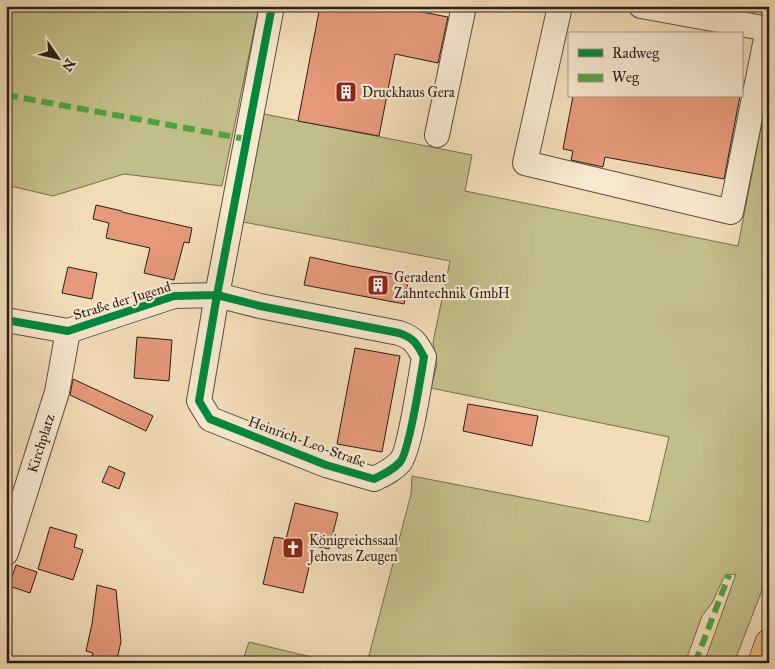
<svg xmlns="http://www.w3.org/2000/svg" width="775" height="669" font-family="'IM FELL Great Primer',serif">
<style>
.green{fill:#c2be89;stroke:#766e50}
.building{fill:#e6997a;stroke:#291e18}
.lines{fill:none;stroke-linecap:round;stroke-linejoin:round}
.minor-casing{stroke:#5b4e40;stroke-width:26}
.highway-casing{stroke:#291e18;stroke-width:29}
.minor{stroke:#f7e8d0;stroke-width:24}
.highway{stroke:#e9be7c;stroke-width:28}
.quiet{stroke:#51a240;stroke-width:6;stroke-dasharray:12 6;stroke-linecap:butt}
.cycleway-casing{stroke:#f7e8d0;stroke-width:11}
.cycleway{stroke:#00873e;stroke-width:8}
.labels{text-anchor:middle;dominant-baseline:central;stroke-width:4.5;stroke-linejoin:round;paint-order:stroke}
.poi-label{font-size:14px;fill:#291e18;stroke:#f7e8d0;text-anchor:start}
.street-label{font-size:14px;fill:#291e18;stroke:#f7e8d0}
</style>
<rect width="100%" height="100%" fill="#f2dcb7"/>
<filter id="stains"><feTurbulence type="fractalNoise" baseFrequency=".004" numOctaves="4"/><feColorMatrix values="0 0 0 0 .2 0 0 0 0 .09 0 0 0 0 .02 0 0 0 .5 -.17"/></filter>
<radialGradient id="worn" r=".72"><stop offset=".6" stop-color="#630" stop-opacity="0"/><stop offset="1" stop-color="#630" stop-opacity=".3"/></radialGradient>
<path class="green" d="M 6,6 L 259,6 L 222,186 L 124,174 L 53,196 L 6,185 Z
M 769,86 L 769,572 L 734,663 L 704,663 L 736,574 L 725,575 L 712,603 L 702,616 L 685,663 L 367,663 L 411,494 L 412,476 L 649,522 L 669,437 L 431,388 L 437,364 L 433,342 L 450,261 L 243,222 L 264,114 L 472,155 L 465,191 L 738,246 Z
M 249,642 L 336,663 L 242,663 Z"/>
<path class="building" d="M 320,6 L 407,6 L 406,9 L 448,17 L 438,63 L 395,54 L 379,136 L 298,121 Z
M 573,96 L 740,96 L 724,179 L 605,157 L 603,167 L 571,160 L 573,151 L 563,149 Z
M 96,205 L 122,211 L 122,212 L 192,228 L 189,243 L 184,242 L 174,280 L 144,273 L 150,248 L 106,238 L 109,223 L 93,219 Z
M 310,257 L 351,266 L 409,277 L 404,304 L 304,285 Z
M 68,267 L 97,273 L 92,299 L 62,293 Z
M 137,337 L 172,340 L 169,381 L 134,378 Z
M 355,348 L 400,356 L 382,452 L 337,444 Z
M 73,379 L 153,416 L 146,431 L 70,395 Z
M 468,404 L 538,416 L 532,446 L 463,431 Z
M 109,466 L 125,473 L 119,489 L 102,482 Z
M 295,503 L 338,513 L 329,549 L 314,546 L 303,593 L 263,584 L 274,537 L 286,539 Z
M 50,527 L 77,535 L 74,547 L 83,550 L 73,580 L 38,569 Z
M 16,565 L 37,572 L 30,593 L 9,586 Z
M 97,585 L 116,590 L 121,642 L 116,663 L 90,663 L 93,653 L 86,651 L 92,624 Z"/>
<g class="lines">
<g class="minor-casing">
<g id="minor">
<path d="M 560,6 L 525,163 L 731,212 L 768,29 L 641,6"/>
<path d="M 437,135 L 464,6"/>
<path d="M 6,320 L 68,331 L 174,296 L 217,295 L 260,306 L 399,333 C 414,338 417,344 424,357 C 421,375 409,453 400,462 C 393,470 384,474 374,479 L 326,465 L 210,419 L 199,401 L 217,295 L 272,6"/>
<path id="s1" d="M 6,553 L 57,392 L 68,331"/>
</g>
</g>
<g class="highway-casing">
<path id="highway" d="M 762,663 L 769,643"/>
</g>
<use href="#minor" class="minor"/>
<use href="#highway" class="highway"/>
<path class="quiet" d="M 6,95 L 246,139
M 695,663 L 729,575"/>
<g class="cycleway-casing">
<path id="cycleway" d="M 6,320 L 68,331 L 174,296 L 217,295 L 260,306 L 399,333 C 414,338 417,344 424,357 C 421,375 409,453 400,462 C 393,470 384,474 374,479 L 326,465 L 210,419 L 199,401 L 217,295 L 272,6"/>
</g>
<use href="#cycleway" class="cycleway"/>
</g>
<defs>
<g id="building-square" transform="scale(1.125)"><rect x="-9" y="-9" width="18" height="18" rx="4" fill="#8f2418" stroke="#f7e8d0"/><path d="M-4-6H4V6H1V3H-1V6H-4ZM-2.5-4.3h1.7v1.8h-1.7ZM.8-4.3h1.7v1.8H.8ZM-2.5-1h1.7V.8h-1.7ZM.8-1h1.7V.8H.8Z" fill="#fff"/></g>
<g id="church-square" transform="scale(1.125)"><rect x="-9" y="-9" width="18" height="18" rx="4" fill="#8f2418" stroke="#f7e8d0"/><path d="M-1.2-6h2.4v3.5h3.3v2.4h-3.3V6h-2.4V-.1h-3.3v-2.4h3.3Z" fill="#fff"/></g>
</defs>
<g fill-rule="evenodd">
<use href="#building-square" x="346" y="92"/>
<use href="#building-square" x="378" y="285"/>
<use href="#church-square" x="293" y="548"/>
</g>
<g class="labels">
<g class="poi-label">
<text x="362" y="92">Druckhaus Gera</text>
<text x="394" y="277">Geradent<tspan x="394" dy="16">Zahntechnik GmbH</tspan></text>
<text x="309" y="540">Königreichssaal<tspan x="309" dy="16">Jehovas Zeugen</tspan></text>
</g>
<g class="street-label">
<text transform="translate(122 301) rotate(-17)">Straße der Jugend</text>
<text transform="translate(307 442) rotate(20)">Heinrich-Leo-Straße</text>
<text stroke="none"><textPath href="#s1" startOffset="115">Kirchplatz</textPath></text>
</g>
</g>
<rect width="775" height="669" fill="none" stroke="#f2dcb7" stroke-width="25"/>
<rect x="8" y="8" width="760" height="654" fill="none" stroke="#291e18" stroke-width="2.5"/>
<rect x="12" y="12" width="750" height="644" fill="none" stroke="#291e18"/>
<rect x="568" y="32" width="175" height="65" fill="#f7e8d0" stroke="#a59786"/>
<rect x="578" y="49" width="25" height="8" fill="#00873e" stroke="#a59786"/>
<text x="612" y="58" font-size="15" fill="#291e18">Radweg</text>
<rect x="578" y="74" width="25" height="8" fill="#51a240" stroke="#a59786"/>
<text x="612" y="82" font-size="15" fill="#291e18">Weg</text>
<g transform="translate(58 58) rotate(124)" stroke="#f7e8d0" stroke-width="4" paint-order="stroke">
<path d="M0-4L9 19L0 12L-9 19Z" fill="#291e18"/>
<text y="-8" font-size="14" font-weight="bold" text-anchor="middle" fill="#291e18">N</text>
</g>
<rect width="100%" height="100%" filter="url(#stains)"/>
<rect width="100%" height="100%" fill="url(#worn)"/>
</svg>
